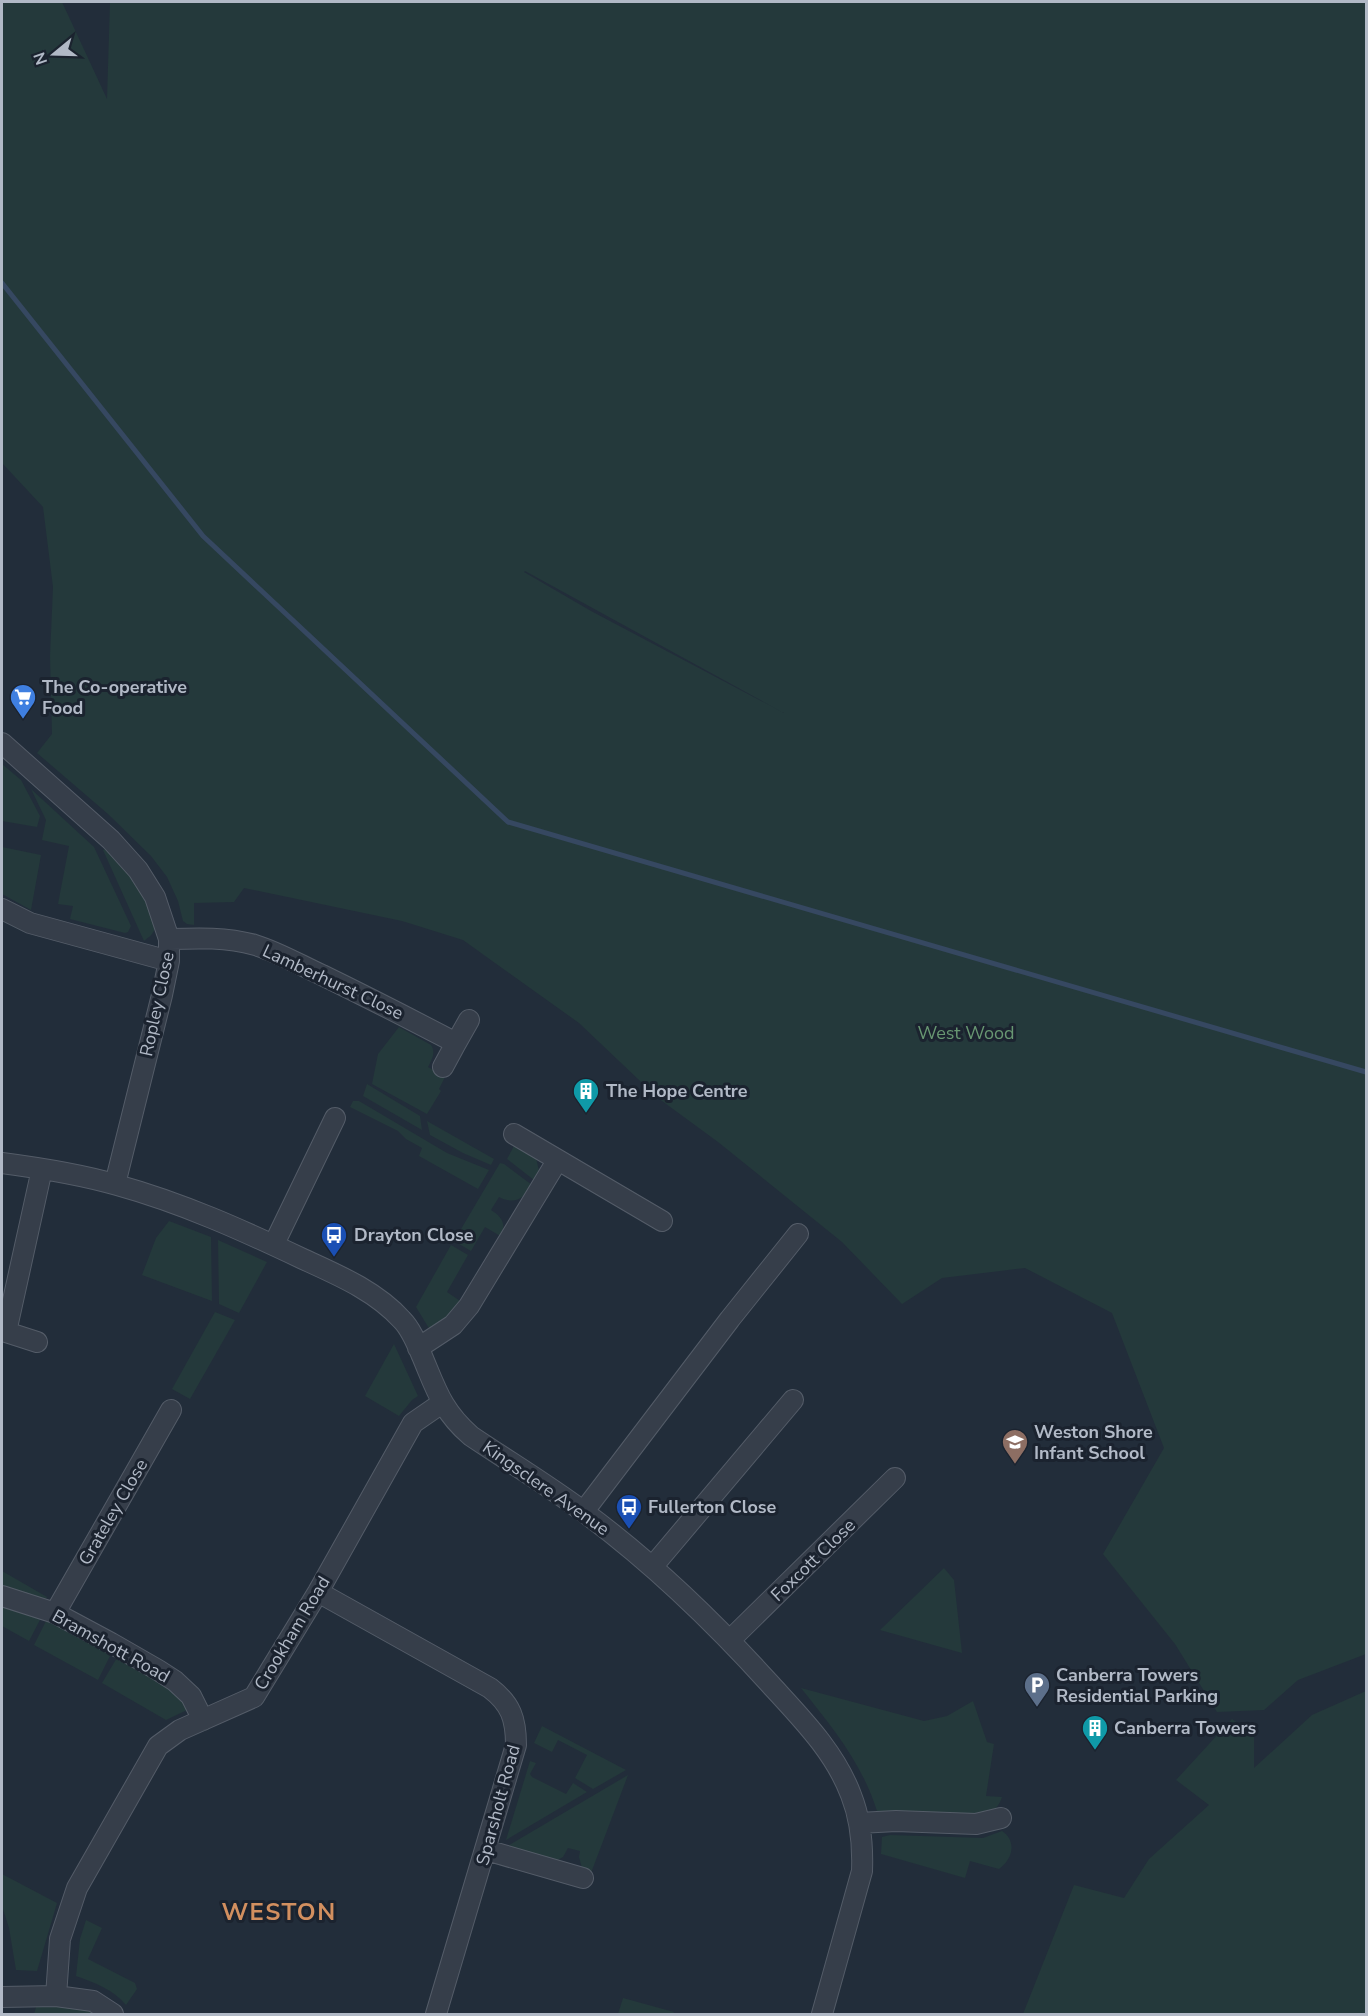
<svg xmlns="http://www.w3.org/2000/svg" width="1368" height="2016" font-family="'Nunito Sans',sans-serif">
<style>
.green{fill:#24393b;fill-rule:evenodd}
.lines{fill:none;stroke-linecap:round;stroke-linejoin:round}
.stream{stroke:#364861;stroke-width:5}
.minor-casing{stroke:#545c68;stroke-width:22}
.minor{stroke:#363e4a;stroke-width:20}
.labels{text-anchor:middle;dominant-baseline:central;stroke-width:6;stroke-linejoin:round;paint-order:stroke}
.poi-label{font-size:18px;font-weight:bold;fill:#b1b9c6;stroke:#1b232f;text-anchor:start}
.street-label{font-size:18px;fill:#b1b9c6;stroke:#1b232f}
.park-label{font-size:18px;fill:#689772;stroke:#1b232f}
.district-label{font-size:24px;font-weight:bold;letter-spacing:1.5px;fill:#d28f5f;stroke:#1b232f}
</style>
<rect width="100%" height="100%" fill="#222d3a"/>
<path class="green" d="M 2,2 L 62,2 L 107,99 L 110,2 L 1366,2 L 1366,1654 L 1298,1680 L 1264,1710 L 1217,1712 L 1175,1644 L 1103,1554 L 1164,1448 L 1112,1313 L 1025,1268 L 942,1278 L 902,1304 L 842,1242 L 718,1142 L 658,1098 L 579,1023 L 463,940 L 402,921 L 244,888 L 234,902 L 194,903 L 194,925 L 187,924 L 183,921 L 178,901 L 167,877 L 151,856 L 108,814 L 37,753 L 52,734 L 50,656 L 53,587 L 43,507 L 2,463 ZM 524,572 L 525,571 L 784,713 L 591,611 Z
M 2,764 L 21,780 L 40,816 L 37,827 L 2,821 Z
M 31,789 L 94,847 L 131,926 L 128,932 L 125,933 L 70,919 L 73,906 L 58,904 L 69,846 L 42,840 L 46,820 Z
M 2,847 L 41,855 L 31,910 L 2,894 Z
M 105,849 C 122,865 158,902 155,927 C 154,934 149,937 144,941 L 103,850 Z
M 399,1027 L 431,1045 C 436,1053 432,1059 428,1067 L 445,1077 L 439,1089 L 441,1091 L 427,1114 L 372,1084 L 378,1054 Z
M 367,1084 L 420,1116 L 422,1130 L 363,1096 Z
M 353,1101 L 359,1101 L 447,1153 L 489,1170 L 478,1189 L 419,1156 L 422,1148 L 406,1139 L 398,1131 L 350,1107 Z
M 427,1121 L 494,1159 L 491,1165 L 463,1153 L 430,1135 Z
M 515,1144 L 536,1158 L 539,1171 L 534,1180 L 507,1159 Z
M 500,1163 L 504,1164 L 532,1185 C 523,1199 515,1205 499,1197 L 491,1210 C 502,1217 506,1223 502,1237 L 485,1227 L 471,1251 L 454,1241 Z
M 169,1221 L 211,1237 L 212,1301 L 142,1275 L 156,1238 Z
M 218,1240 L 267,1262 L 239,1313 L 219,1304 Z
M 451,1245 L 468,1255 L 447,1292 L 463,1303 L 457,1312 L 430,1330 L 416,1307 Z
M 215,1312 L 235,1320 L 190,1399 L 172,1389 Z
M 394,1344 L 418,1396 L 412,1400 L 399,1416 L 365,1396 Z
M 944,1568 L 954,1580 L 962,1653 L 880,1630 Z
M 2,1571 L 47,1597 L 43,1603 L 2,1589 Z
M 2,1604 L 41,1618 L 29,1641 L 2,1626 Z
M 46,1621 L 112,1652 L 98,1680 L 34,1645 Z
M 118,1656 C 136,1666 184,1688 187,1710 L 166,1720 L 102,1683 Z
M 801,1688 L 924,1721 L 947,1716 L 973,1701 L 987,1742 L 994,1744 L 986,1796 L 1002,1797 C 999,1807 994,1810 986,1815 L 882,1813 L 877,1811 C 862,1763 832,1727 801,1688 Z
M 1366,1691 L 1366,2014 L 1023,2014 L 1074,1885 L 1124,1898 L 1149,1859 L 1209,1805 L 1176,1780 L 1232,1719 L 1254,1734 L 1254,1768 L 1312,1715 Z
M 542,1726 L 626,1770 L 593,1789 L 575,1778 L 587,1755 L 558,1740 L 552,1752 L 534,1743 Z
M 530,1761 L 536,1763 L 530,1774 L 532,1777 L 566,1794 L 573,1783 L 587,1792 L 506,1840 Z
M 628,1775 L 591,1873 L 582,1868 L 579,1857 L 580,1851 L 568,1848 L 563,1857 L 554,1862 L 506,1847 Z
M 1002,1831 C 1017,1841 1013,1859 999,1869 L 970,1861 L 965,1878 L 881,1854 L 882,1837 L 890,1835 L 983,1838 Z
M 2,1874 L 57,1903 L 37,1971 L 16,1970 L 9,1928 L 2,1906 Z
M 86,1920 L 102,1928 L 88,1959 L 135,1983 L 137,1989 L 126,2005 C 113,1989 95,1983 76,1976 L 80,1939 Z
M 623,1998 L 674,2012 L 673,2014 L 618,2014 Z
M 37,2004 L 78,2005 L 104,2014 L 34,2014 Z"/>
<g class="lines">
<path class="stream" d="M 2,283 L 203,536 L 508,822 L 1366,1072"/>
<g class="minor-casing">
<path id="minor" d="M 2,743 L 111,840 L 138,870 L 155,897 L 169,939 L 169,961 L 162,995 L 115,1184
M 2,909 L 30,923 L 169,961
M 169,939 C 198,938 227,937 255,945 C 278,952 300,965 322,975 C 367,997 412,1020 456,1043 L 443,1067
M 456,1043 L 469,1020
M 514,1134 L 662,1221
M 2,1163 C 40,1168 80,1174 117,1185 C 182,1203 242,1230 303,1259 C 338,1275 376,1291 402,1320 C 411,1329 417,1344 422,1356 C 436,1389 442,1411 471,1436 C 508,1461 548,1485 584,1512 C 653,1563 714,1622 771,1685 C 802,1719 835,1752 851,1795 C 861,1820 863,1845 862,1871 L 822,2014
M 274,1244 L 335,1118
M 37,1342 L 6,1332 L 42,1169
M 418,1348 L 453,1325 L 469,1306 L 557,1161
M 584,1511 L 730,1319 L 798,1234
M 653,1566 L 793,1400
M 318,1592 L 490,1688 C 511,1704 516,1719 516,1745 L 436,2014
M 2,1596 L 55,1613 L 111,1643 L 158,1670 L 175,1681 L 191,1696 L 203,1720
M 55,1613 L 171,1410
M 730,1640 L 895,1478
M 859,1823 L 896,1821 L 976,1824 L 1001,1818
M 486,1850 L 583,1878
M 56,1996 L 60,1939 L 77,1888 L 158,1746 L 180,1730 L 254,1697 L 318,1592 L 413,1423 L 442,1403
M 2,1997 L 56,1996 L 93,2001 L 113,2014"/>
</g>
<use href="#minor" class="minor"/>
</g>
<defs>
<g id="supermarket-pin" transform="scale(1.35)"><path d="M0 17L-7.5 6A9.5 9.5 0 1 1 7.5 6Z" fill="#3f7fe0" stroke="#1b232f"/><path d="M-6-5.5h2.5l.6 2H6L4.5 2H-2.5L-4.4-4H-6ZM-1.5 3.2a1.3 1.3 0 1 0 .1 0ZM3 3.2a1.3 1.3 0 1 0 .1 0Z" fill="#fff"/></g>
<g id="building-pin" transform="scale(1.35)"><path d="M0 17L-7.5 6A9.5 9.5 0 1 1 7.5 6Z" fill="#0f9aa8" stroke="#1b232f"/><path d="M-4-6H4V6H1V3H-1V6H-4ZM-2.5-4.3h1.7v1.8h-1.7ZM.8-4.3h1.7v1.8H.8ZM-2.5-1h1.7V.8h-1.7ZM.8-1h1.7V.8H.8Z" fill="#fff"/></g>
<g id="bus-pin" transform="scale(1.35)"><path d="M0 17L-7.5 6A9.5 9.5 0 1 1 7.5 6Z" fill="#1a4fb4" stroke="#1b232f"/><path d="M-5-6H5V4H4V6H2V4H-2V6H-4V4H-5ZM-3.5-4V0h7V-4ZM-3.5 1.2v1.5H-2V1.2ZM2 1.2v1.5H3.5V1.2Z" fill="#fff"/></g>
<g id="school-pin" transform="scale(1.35)"><path d="M0 17L-7.5 6A9.5 9.5 0 1 1 7.5 6Z" fill="#8d6e63" stroke="#1b232f"/><path d="M0-5L7-2L0 1L-7-2ZM-4 1L0 2.5L4 1V4Q0 6-4 4Z" fill="#fff"/></g>
<g id="parking-pin" transform="scale(1.35)"><path d="M0 17L-7.5 6A9.5 9.5 0 1 1 7.5 6Z" fill="#5c6f8a" stroke="#1b232f"/><path d="M-3.5-5.5H1a3.5 3.5 0 0 1 0 7H-1V5.5H-3.5ZM-1-3.4V-.6H.8a1.4 1.4 0 0 0 0-2.8Z" fill="#fff"/></g>
</defs>
<g fill-rule="evenodd">
<use href="#supermarket-pin" x="23" y="697"/>
<use href="#building-pin" x="586" y="1091"/>
<use href="#bus-pin" x="334" y="1235"/>
<use href="#school-pin" x="1015" y="1442"/>
<use href="#bus-pin" x="629" y="1507"/>
<use href="#parking-pin" x="1037" y="1685"/>
<use href="#building-pin" x="1095" y="1728"/>
</g>
<g class="labels">
<g class="poi-label">
<text x="42" y="687">The Co-operative<tspan x="42" dy="21">Food</tspan></text>
<text x="606" y="1091">The Hope Centre</text>
<text x="354" y="1235">Drayton Close</text>
<text x="1034" y="1432">Weston Shore<tspan x="1034" dy="21">Infant School</tspan></text>
<text x="648" y="1507">Fullerton Close</text>
<text x="1056" y="1675">Canberra Towers<tspan x="1056" dy="21">Residential Parking</tspan></text>
<text x="1114" y="1728">Canberra Towers</text>
</g>
<g class="street-label">
<text transform="translate(333 982) rotate(25)">Lamberhurst Close</text>
<text transform="translate(157 1004) rotate(-78)">Ropley Close</text>
<text transform="translate(546 1488) rotate(35)">Kingsclere Avenue</text>
<text transform="translate(113 1512) rotate(-60)">Grateley Close</text>
<text transform="translate(813 1560) rotate(-44)">Foxcott Close</text>
<text transform="translate(292 1633) rotate(-59)">Crookham Road</text>
<text transform="translate(111 1646) rotate(29)">Bramshott Road</text>
<text transform="translate(498 1805) rotate(-75)">Sparsholt Road</text>
</g>
<g class="park-label">
<text x="966" y="1033">West Wood</text>
</g>
<g class="district-label">
<text x="279" y="1912">WESTON</text>
</g>
</g>
<rect width="1368" height="2016" fill="none" stroke="#b1b9c6" stroke-width="6"/>
<g transform="translate(54 54) rotate(251)" stroke="#1b232f" stroke-width="4.5" paint-order="stroke">
<path d="M0-4.5L10 22L0 15L-10 22Z" fill="#b1b9c6"/>
<text y="-9" font-size="16" font-weight="bold" text-anchor="middle" fill="#b1b9c6">N</text>
</g>
</svg>
